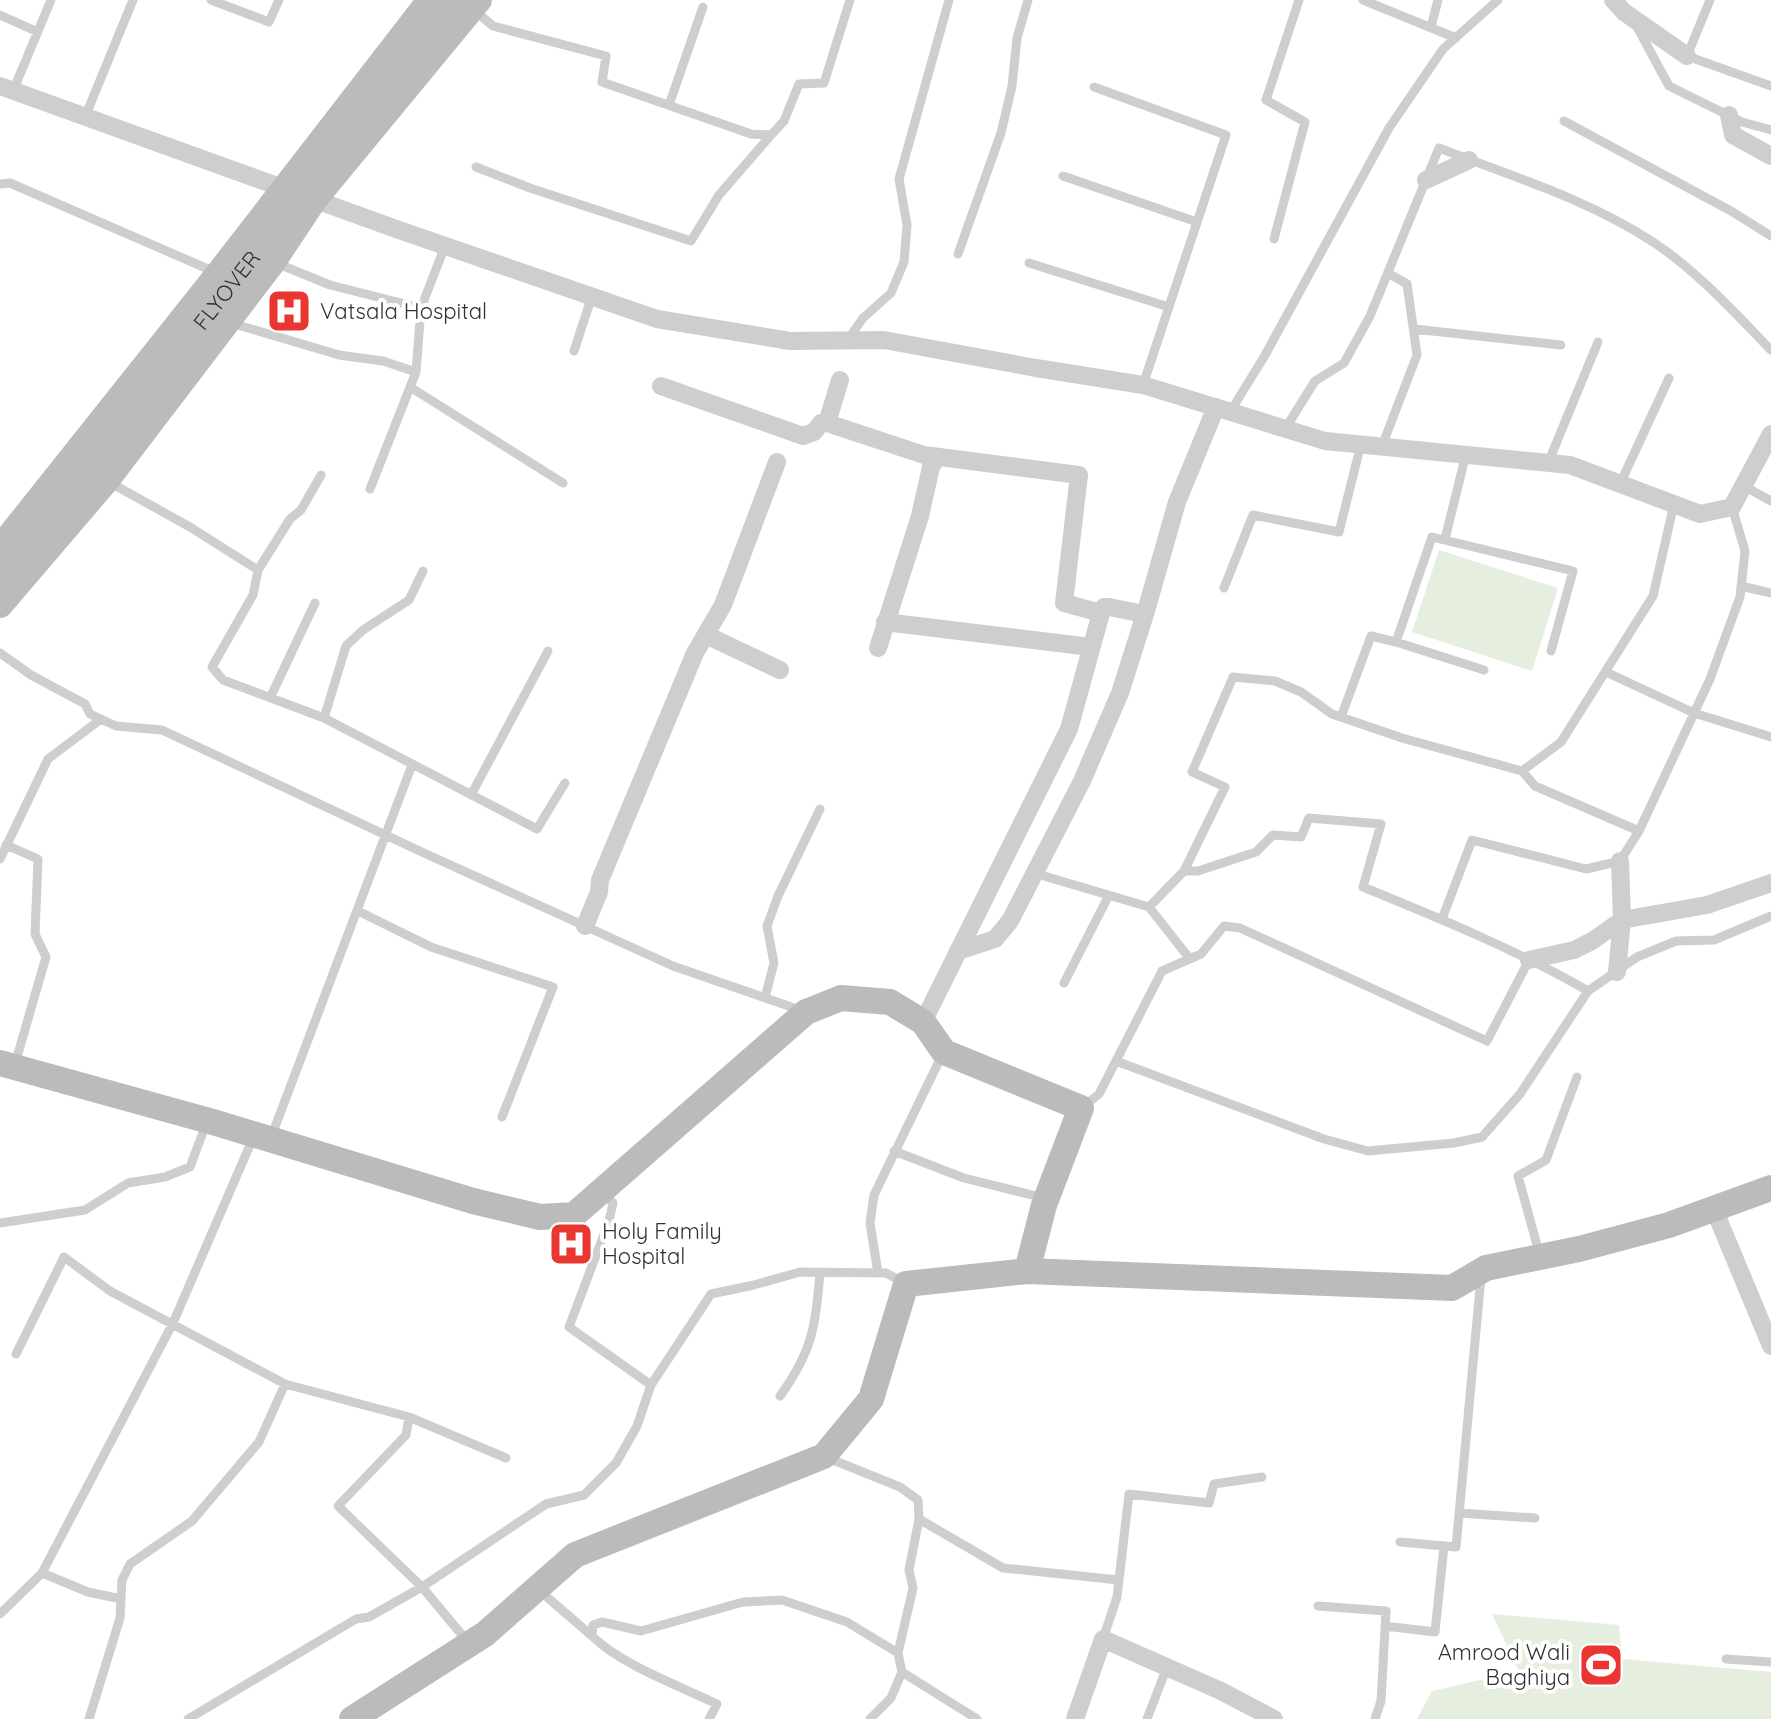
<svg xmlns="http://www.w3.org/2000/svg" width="1771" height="1719" font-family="Quicksand,sans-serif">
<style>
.green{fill:#e5eedf}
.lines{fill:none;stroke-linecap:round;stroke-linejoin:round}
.lane{stroke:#cecece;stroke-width:9}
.street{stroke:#cecece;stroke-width:18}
.secondary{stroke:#bbb;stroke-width:26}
.secondary-bridge{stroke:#bbb;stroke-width:26}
.labels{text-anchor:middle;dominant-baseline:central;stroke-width:8;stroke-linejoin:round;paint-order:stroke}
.street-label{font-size:22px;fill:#313131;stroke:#fff}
.poi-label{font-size:22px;fill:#313131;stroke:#fff;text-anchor:start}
</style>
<rect width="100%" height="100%" fill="#fff"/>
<path class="green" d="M 1439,550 L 1558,588 L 1532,671 L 1412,632 Z
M 1492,1614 L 1619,1625 L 1622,1659 L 1771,1672 L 1771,1719 L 1417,1719 L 1432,1691 L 1519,1671 Z"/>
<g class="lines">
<path class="lane" d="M 211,0 L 269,22 L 279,0
M 1363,0 L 1456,38
M 1710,0 L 1687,56 L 1771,86
M 474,10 L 493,26 L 606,56 L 602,82 L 751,134 L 771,135 L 784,121 L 799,84 L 824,83 L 850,0
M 0,15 L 38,32
M 1636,25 L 1669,86 L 1742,122 L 1771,130
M 1431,27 L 1438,0
M 1094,87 L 1226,135 L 1143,385
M 13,91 L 51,0
M 669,105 L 703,7
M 85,117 L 133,0
M 1564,121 L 1731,211 L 1771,236
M 476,167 L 530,188 L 691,241 L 719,195 L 771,135
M 1063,176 L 1197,222
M 0,184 L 10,183 L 215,272
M 1274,239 L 1305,122 L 1266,100 L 1299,0
M 958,254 L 1001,133 L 1012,86 L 1017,38 L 1028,0
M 276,263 L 330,285 L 421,308
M 1029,263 L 1169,307
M 231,323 L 339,355 L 383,361 L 416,372
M 1414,329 L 1561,345
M 847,341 L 863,318 L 891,293 L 904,262 L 907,225 L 899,179 L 949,0
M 574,351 L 592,296
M 410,387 L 563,483
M 1230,412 L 1264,357 L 1389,128 L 1443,49 L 1498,0
M 1285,429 L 1315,381 L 1344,363 L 1370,316 L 1439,148 C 1511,176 1588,199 1653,242 C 1697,271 1734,312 1771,350
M 1382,446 L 1417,355 L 1407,284 L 1388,273
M 1548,463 L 1598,342
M 321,475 L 301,510 L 290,519 L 258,570 L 253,595 L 212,667 L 223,680 L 324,718 L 537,829 L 565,783
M 109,482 L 190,527 L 258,570
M 1620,484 L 1669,378
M 1744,486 L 1771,501
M 370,489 L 416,372 L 421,308 L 445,246
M 1445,539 L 1466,454
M 1741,586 L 1771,593
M 1224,588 L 1253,515 L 1339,532 L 1361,444
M 1396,642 L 1432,537 L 1573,571 L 1551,651
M 0,653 L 31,675 L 85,704 L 90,714 L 116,726 L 162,730 L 424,853 L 673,966 L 803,1011
M 1606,672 L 1694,713 L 1771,737
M 270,698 L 315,603
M 1341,717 L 1371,636 L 1396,642 L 1484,670
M 324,718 L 346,646 L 363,630 L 409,600 L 423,571
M 1522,771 L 1561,742 L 1653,596 L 1674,504
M 471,795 L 548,651
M 6,845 L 38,859 L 35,934 L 46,957 L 15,1064
M 0,859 L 48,759 L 101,719
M 1184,871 L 1198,871 L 1256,852 L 1273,835 L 1301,837 L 1309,818 L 1381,824 L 1363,887 C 1439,918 1517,950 1588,991
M 1044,876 L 1149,907 L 1190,959
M 1149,907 L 1184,871 L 1225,787 L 1192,772 L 1233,677 L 1275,681 L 1301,692 L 1332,714 L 1402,738 L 1522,771 L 1535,786 L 1639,831
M 358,911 L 431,947 L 553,987 L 502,1117
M 1442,919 L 1472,840 L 1586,869 L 1620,861 L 1639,831 L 1710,679 L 1740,597 L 1745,551 L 1732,507
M 1064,983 L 1109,895
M 765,998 L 774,963 L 767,926 L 778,896 L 820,809
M 1116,1061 L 1324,1139 L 1368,1151 L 1454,1143 L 1482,1137 L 1520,1094 L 1588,991 L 1637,957 L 1676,941 L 1714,940 L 1771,916
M 1083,1107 L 1099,1094 L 1162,971 L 1201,954 L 1224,926 L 1240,928 L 1487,1041 L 1529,960
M 272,1135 L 412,765
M 894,1151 L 964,1178 L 1044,1198
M 603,1193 L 613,1203 L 609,1221 L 569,1327 L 651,1385 L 711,1294 L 754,1285 L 800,1272 L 886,1273 L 903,1282
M 0,1223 L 85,1210 L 128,1183 L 165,1177 L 190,1167 L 206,1124
M 1540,1256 L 1518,1176 L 1546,1160 L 1577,1077
M 878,1273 L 870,1223 L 874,1195 L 943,1053
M 16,1354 L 64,1257 L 110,1291 L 285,1384 L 409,1417 L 506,1458
M 780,1396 C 812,1352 816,1326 820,1272
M 409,1417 L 406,1435 L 338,1506 L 422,1587 L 467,1641
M 828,1458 L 900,1487 L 918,1500 L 919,1519 L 909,1570 L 913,1588 L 898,1653 L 902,1672 L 891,1698 L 870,1719
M 1459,1513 L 1535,1518
M 919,1519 L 1003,1568 L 1119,1580
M 1400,1542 L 1456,1547 L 1481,1277
M 42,1573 L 88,1592 L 121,1599
M 540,1591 L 592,1636
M 1318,1606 L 1386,1611 L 1381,1701 L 1375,1719
M 0,1614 L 42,1573 L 173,1323 L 253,1138
M 1385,1626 L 1435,1632 L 1444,1546
M 1103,1639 L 1117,1597 L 1129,1494 L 1209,1503 L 1214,1484 L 1262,1477
M 1726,1659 L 1771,1662
M 902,1672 L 977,1719
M 89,1719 L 120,1618 L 122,1580 L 130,1564 L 192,1521 L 259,1442 L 285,1384
M 188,1719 L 356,1619 L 369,1617 L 422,1587 L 546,1504 L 584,1495 L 616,1463 L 637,1426 L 651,1385
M 709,1719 L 717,1704 C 678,1685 623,1666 592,1636 L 593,1625 L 602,1622 L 641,1631 L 743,1602 L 782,1600 L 847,1622 L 898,1653
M 1147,1719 L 1167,1667"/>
<path class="street" d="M 1613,0 L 1624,12 L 1687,56
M 0,86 L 399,230 L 657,319 L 790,341 L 884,340 L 1036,368 L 1143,385 L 1325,441 L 1570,465 L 1700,514 L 1732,507 L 1771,434
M 1729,115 L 1733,135 L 1771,156
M 1426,180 L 1469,160
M 661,386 L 803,436 L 814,432 L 821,423 L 827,423 L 840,380
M 827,423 L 924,455 L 1079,475 L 1064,603 L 1101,613
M 885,622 L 1091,647
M 706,635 L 780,670
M 878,648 L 920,516 L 931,467 L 937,457
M 585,926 L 599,892 L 600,880 L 695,653 L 723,605 L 777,462
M 958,951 L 995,939 L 1010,921 L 1082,781 L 1120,693 L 1146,611
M 1529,960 L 1574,950 L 1592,941 L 1622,920 L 1707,905 L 1771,883
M 1617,972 L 1622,920 L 1620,861
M 923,1022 L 1069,729 L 1101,613 L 1104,607 L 1109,607 L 1139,613 L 1146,611 L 1177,502 L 1216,407
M 1714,1209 L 1771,1346
M 1075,1719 L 1103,1639 L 1221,1691 L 1274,1719"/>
<path class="secondary" d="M 0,548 L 218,274 L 430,0
M 0,605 L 106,481 L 273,262 L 314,200 L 479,0
M 0,1063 L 213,1122 L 473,1201 L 540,1217 L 574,1215 L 806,1012 L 841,998 L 890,1002 L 923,1022 L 944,1052 L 1081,1108 L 1044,1205 L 1027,1271
M 352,1719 L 485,1634 L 575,1555 L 824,1456 L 871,1399 L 906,1284 L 1027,1271 L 1452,1288 L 1486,1268 L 1579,1249 L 1669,1225 L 1771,1188"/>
<path class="secondary-bridge" id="s1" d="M 0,580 C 153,387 301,191 456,0"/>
</g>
<defs>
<g id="hospital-square" transform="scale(2.3)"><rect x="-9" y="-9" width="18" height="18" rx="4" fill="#e93631" stroke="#fff"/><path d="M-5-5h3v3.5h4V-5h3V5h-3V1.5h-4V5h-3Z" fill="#fff"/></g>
<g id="stadium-square" transform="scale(2.3)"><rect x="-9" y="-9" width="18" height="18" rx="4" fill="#e93631" stroke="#fff"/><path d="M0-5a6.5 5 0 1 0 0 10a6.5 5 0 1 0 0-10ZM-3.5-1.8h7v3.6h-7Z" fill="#fff"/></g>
</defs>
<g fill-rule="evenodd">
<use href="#hospital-square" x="289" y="311"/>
<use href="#hospital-square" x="571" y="1244"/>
<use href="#stadium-square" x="1601" y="1665"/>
</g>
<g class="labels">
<g class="street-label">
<text stroke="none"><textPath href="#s1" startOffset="368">FLYOVER</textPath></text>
</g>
<g class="poi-label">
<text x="320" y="311">Vatsala Hospital</text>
<text x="602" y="1231">Holy Family<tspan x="602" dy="25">Hospital</tspan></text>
<text x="1570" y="1652" text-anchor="end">Amrood Wali<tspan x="1570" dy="25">Baghiya</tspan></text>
</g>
</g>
</svg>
